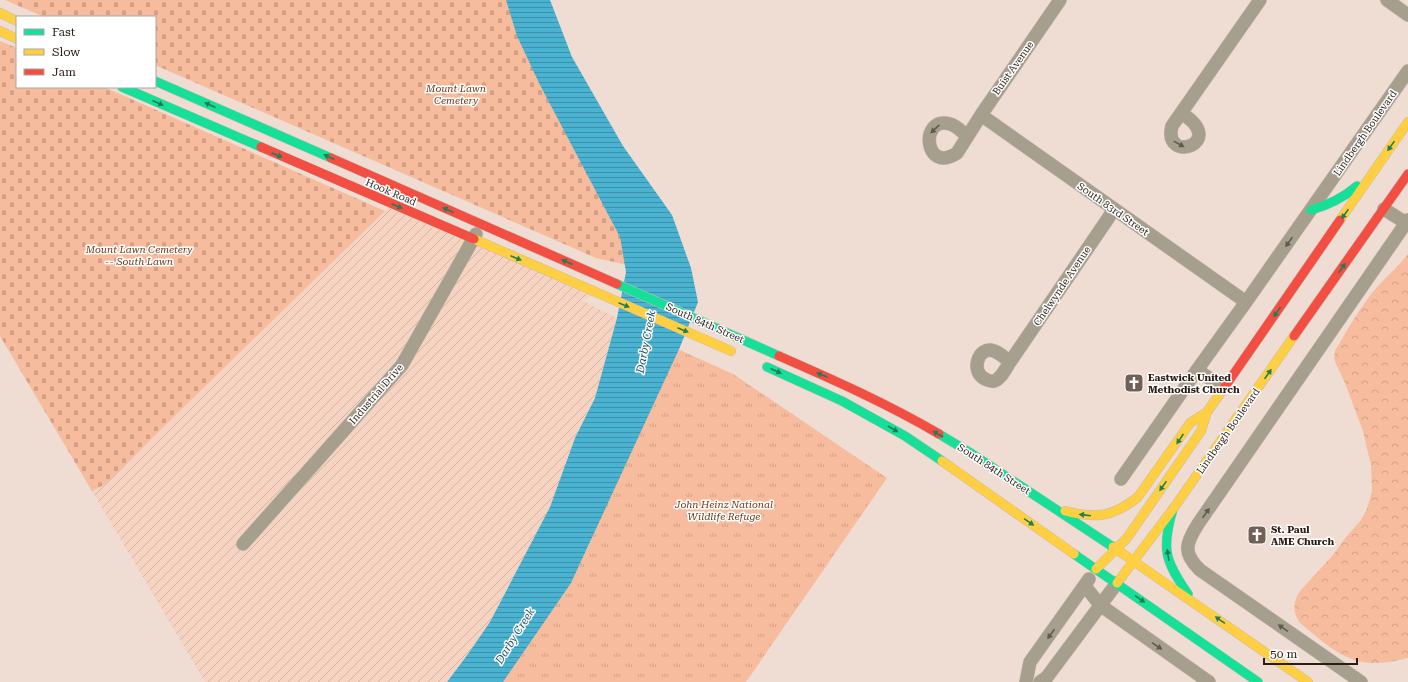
<svg xmlns="http://www.w3.org/2000/svg" width="1408" height="682" font-family="'Roboto Serif',serif">
<style>
.industrial{fill:url(#industrial-furrows)}
.forest{fill:url(#forest-crowns)}
.cemetery{fill:url(#cemetery-stones)}
.park{fill:url(#park-tufts)}
.water{fill:url(#water-rules)}
.lines{fill:none;stroke-linecap:round;stroke-linejoin:round}
.street-casing{stroke:#c9bab3;stroke-width:14}
.fast-casing{stroke:#c9bab3;stroke-width:10}
.slow-casing{stroke:#c9bab3;stroke-width:10}
.jam-casing{stroke:#c9bab3;stroke-width:10}
.street{stroke:#a69f8d;stroke-width:13}
.fast{stroke:#16e098;stroke-width:9}
.slow{stroke:#ffcf43;stroke-width:9}
.jam{stroke:#f24e42;stroke-width:9}
.oneway{fill:#207e56}
.oneway2{fill:#62584b}
.labels{text-anchor:middle;dominant-baseline:central;stroke-width:3;stroke-linejoin:round;paint-order:stroke}
.street-label{font-size:10px;fill:#2b1d15;stroke:#fff}
.park-label{font-size:10px;font-style:italic;fill:#6f3511;stroke:#fff}
.poi-label{font-size:10px;font-weight:bold;fill:#2b1d15;stroke:#fff;text-anchor:start}
.water-label{font-size:11px;font-style:italic;fill:#194d61;stroke:#fff}
</style>
<defs>
<pattern id="industrial-furrows" width="10" height="10" patternUnits="userSpaceOnUse"><rect width="10" height="10" fill="#f6d3c1"/><path d="M-1 1l2-2M0 10L10 0M9 11l2-2" fill="none" stroke="#d3b5a5"/></pattern>
<pattern id="forest-crowns" width="20" height="18" patternUnits="userSpaceOnUse"><rect width="20" height="18" fill="#f7bc9d"/><path d="M2 6a3 3 0 1 1 6 0M12 15a3 3 0 1 1 6 0" fill="none" stroke="#d4a186"/></pattern>
<pattern id="cemetery-stones" width="16" height="16" patternUnits="userSpaceOnUse"><rect width="16" height="16" fill="#f7bc9d"/><path d="M2 7V4a2 2 0 0 1 4 0v3zM10 15v-3a2 2 0 0 1 4 0v3z" fill="#d4a186"/></pattern>
<pattern id="park-tufts" width="24" height="20" patternUnits="userSpaceOnUse"><rect width="24" height="20" fill="#f7bc9d"/><path d="M3 7l-1-3M5 7V3M7 7l1-3M15 17l-1-3M17 17v-4M19 17l1-3" fill="none" stroke="#d4a186"/></pattern>
<pattern id="water-rules" width="6" height="5" patternUnits="userSpaceOnUse"><rect width="6" height="5" fill="#4ab3d2"/><path d="M0 2.5h6" fill="none" stroke="#3e91a9"/></pattern>
</defs>
<rect width="100%" height="100%" fill="#efdcd3"/>
<path class="industrial" d="M 392,204 L 597,293 L 581,300 L 617,318 L 595,398 L 575,438 L 550,507 L 490,622 L 468,654 L 447,682 L 205,682 L 92,491 L 104,485 Z"/>
<path class="forest" d="M 1408,254 L 1408,658 C 1398,660 1388,663 1377,663 C 1346,665 1322,641 1300,623 C 1292,612 1293,602 1300,591 L 1333,555 L 1346,537 L 1361,520 L 1367,509 L 1372,491 L 1371,465 L 1363,431 L 1345,383 L 1336,364 L 1334,358 L 1335,351 C 1348,329 1361,305 1378,286 C 1388,275 1399,266 1408,254 Z"/>
<path class="cemetery" d="M 5,0 L 521,0 L 660,272 L 596,258 L 155,65 L 155,17 L 44,17 Z
M 0,41 L 17,48 L 17,87 L 104,87 L 385,211 L 104,485 L 92,491 L 0,336 Z"/>
<path class="park" d="M 673,347 L 733,374 L 887,478 L 746,682 L 494,682 L 504,667 L 575,573 L 589,545 L 616,470 Z"/>
<path class="water" d="M 506,0 L 550,0 L 572,57 L 623,146 L 672,215 L 691,268 L 698,302 L 680,347 L 571,583 L 503,682 L 447,682 L 468,654 L 490,622 L 550,507 L 575,438 L 595,398 L 617,318 L 626,272 L 620,237 L 540,85 L 517,36 Z"/>
<g class="lines">
<g class="street-casing">
<path id="street" d="M 1387,0 L 1408,15
M 1181,113 C 1230,143 1162,165 1172,126 L 1260,0
M 981,115 L 1246,302
M 967,136 C 962,132 957,126 950,124 C 919,115 924,175 957,153 L 981,115 L 1060,0
M 1384,209 L 1406,223
M 1010,362 C 1005,358 1000,353 994,351 C 978,345 970,372 985,379 C 987,380 991,382 994,381 C 1001,379 1006,368 1010,362 L 1107,220 L 1114,209
M 1197,370 L 1224,388
M 1121,479 L 1197,370 L 1246,302 L 1408,71
M 243,544 L 402,365 L 476,234
M 1085,586 L 1100,605 L 1209,682
M 1026,682 L 1030,662 L 1089,579
M 1040,682 L 1047,677 L 1117,583
M 1361,682 L 1200,570 C 1182,553 1186,543 1198,524 L 1408,220"/>
</g>
<g class="fast-casing">
<path id="fast" d="M 155,81 L 331,158
M 122,87 L 261,147
M 1311,210 C 1329,205 1343,198 1357,186
M 617,284 L 779,356
M 767,367 L 842,401 L 905,436 L 942,461
M 939,434 L 969,452 L 1113,547
M 1173,509 C 1161,549 1165,561 1188,594
M 1074,554 L 1258,682"/>
</g>
<g class="slow-casing">
<path id="slow" d="M 0,13 L 17,21
M 0,31 L 17,39
M 1340,220 L 1408,122
M 474,239 L 731,351
M 942,461 L 1074,554
M 1065,511 C 1096,519 1113,517 1138,497 L 1190,423 L 1207,412
M 1113,547 L 1308,682
M 1096,569 L 1127,538 L 1201,431 L 1207,412 L 1224,388
M 1117,583 L 1173,509 L 1294,336"/>
</g>
<g class="jam-casing">
<path id="jam" d="M 261,147 L 474,239
M 331,158 L 617,284
M 1294,336 L 1408,174
M 779,356 C 834,380 888,404 939,434
M 1224,388 L 1340,220"/>
</g>
<use href="#street" class="street"/>
<use href="#fast" class="fast"/>
<use href="#slow" class="slow"/>
<use href="#jam" class="jam"/>
</g>
<defs><path id="oneway-solid" d="M-6-.8H1V-3.2L6.5 0L1 3.2V.8H-6Z"/></defs>
<g class="oneway">
<use href="#oneway-solid" transform="translate(158 103) rotate(24)"/>
<use href="#oneway-solid" transform="translate(210 105) rotate(-156)"/>
<use href="#oneway-solid" transform="translate(1391 146) rotate(125)"/>
<use href="#oneway-solid" transform="translate(277 155) rotate(23)"/>
<use href="#oneway-solid" transform="translate(329 157) rotate(-156)"/>
<use href="#oneway-solid" transform="translate(397 206) rotate(23)"/>
<use href="#oneway-solid" transform="translate(448 210) rotate(-156)"/>
<use href="#oneway-solid" transform="translate(1345 214) rotate(125)"/>
<use href="#oneway-solid" transform="translate(516 258) rotate(23)"/>
<use href="#oneway-solid" transform="translate(567 262) rotate(-156)"/>
<use href="#oneway-solid" transform="translate(1342 268) rotate(-55)"/>
<use href="#oneway-solid" transform="translate(624 305) rotate(23)"/>
<use href="#oneway-solid" transform="translate(1277 312) rotate(125)"/>
<use href="#oneway-solid" transform="translate(683 330) rotate(23)"/>
<use href="#oneway-solid" transform="translate(776 371) rotate(24)"/>
<use href="#oneway-solid" transform="translate(1268 374) rotate(-55)"/>
<use href="#oneway-solid" transform="translate(822 375) rotate(-157)"/>
<use href="#oneway-solid" transform="translate(893 429) rotate(30)"/>
<use href="#oneway-solid" transform="translate(938 434) rotate(-150)"/>
<use href="#oneway-solid" transform="translate(1180 439) rotate(124)"/>
<use href="#oneway-solid" transform="translate(1163 486) rotate(125)"/>
<use href="#oneway-solid" transform="translate(1085 515) rotate(-173)"/>
<use href="#oneway-solid" transform="translate(1029 522) rotate(35)"/>
<use href="#oneway-solid" transform="translate(1168 555) rotate(-99)"/>
<use href="#oneway-solid" transform="translate(1140 599) rotate(35)"/>
<use href="#oneway-solid" transform="translate(1220 620) rotate(-145)"/>
</g>
<g class="oneway2">
<use href="#oneway-solid" transform="translate(935 129) rotate(137)"/>
<use href="#oneway-solid" transform="translate(1179 144) rotate(29)"/>
<use href="#oneway-solid" transform="translate(1289 242) rotate(125)"/>
<use href="#oneway-solid" transform="translate(1206 513) rotate(-55)"/>
<use href="#oneway-solid" transform="translate(1283 628) rotate(-145)"/>
<use href="#oneway-solid" transform="translate(1051 634) rotate(126)"/>
<use href="#oneway-solid" transform="translate(1157 646) rotate(35)"/>
</g>
<defs>
<g id="church-square" transform="scale(1)"><rect x="-9" y="-9" width="18" height="18" rx="4" fill="#706058" stroke="#fff"/><path d="M-1.2-6h2.4v3.5h3.3v2.4h-3.3V6h-2.4V-.1h-3.3v-2.4h3.3Z" fill="#fff"/></g>
</defs>
<g fill-rule="evenodd">
<use href="#church-square" x="1134" y="383"/>
<use href="#church-square" x="1257" y="535"/>
</g>
<g class="labels">
<g class="street-label">
<text transform="translate(1013 68) rotate(-55)">Buist Avenue</text>
<text transform="translate(1365 133) rotate(-55)">Lindbergh Boulevard</text>
<text transform="translate(391 192) rotate(23)">Hook Road</text>
<text transform="translate(1113 209) rotate(35)">South 83rd Street</text>
<text transform="translate(1062 286) rotate(-56)">Chelwynde Avenue</text>
<text transform="translate(705 323) rotate(24)">South 84th Street</text>
<text transform="translate(376 394) rotate(-49)">Industrial Drive</text>
<text transform="translate(1228 431) rotate(-55)">Lindbergh Boulevard</text>
<text transform="translate(994 469) rotate(33)">South 84th Street</text>
</g>
<g class="park-label">
<text x="456" y="88">Mount Lawn<tspan x="456" dy="12">Cemetery</tspan></text>
<text x="139" y="249">Mount Lawn Cemetery<tspan x="139" dy="12">-- South Lawn</tspan></text>
<text x="724" y="504">John Heinz National<tspan x="724" dy="12">Wildlife Refuge</tspan></text>
</g>
<g class="poi-label">
<text x="1148" y="377">Eastwick United<tspan x="1148" dy="12">Methodist Church</tspan></text>
<text x="1271" y="529">St. Paul<tspan x="1271" dy="12">AME Church</tspan></text>
</g>
<g class="water-label">
<text transform="translate(646 342) rotate(-79)">Darby Creek</text>
<text transform="translate(515 636) rotate(-58)">Darby Creek</text>
</g>
</g>
<rect x="16" y="16" width="140" height="72" fill="#ffffff" stroke="#aaa5a1"/>
<rect x="24" y="29" width="20" height="6" fill="#16e098" stroke="#aaa5a1"/>
<text x="52" y="36" font-size="12" fill="#2b1d15">Fast</text>
<rect x="24" y="49" width="20" height="6" fill="#ffcf43" stroke="#aaa5a1"/>
<text x="52" y="56" font-size="12" fill="#2b1d15">Slow</text>
<rect x="24" y="69" width="20" height="6" fill="#f24e42" stroke="#aaa5a1"/>
<text x="52" y="76" font-size="12" fill="#2b1d15">Jam</text>
<path d="M1264 658v6h93v-6" fill="none" stroke="#2b1d15" stroke-width="2"/>
<text x="1270" y="658" font-size="12" fill="#2b1d15" stroke="#ffffff" stroke-width="3" paint-order="stroke">50 m</text>
</svg>
